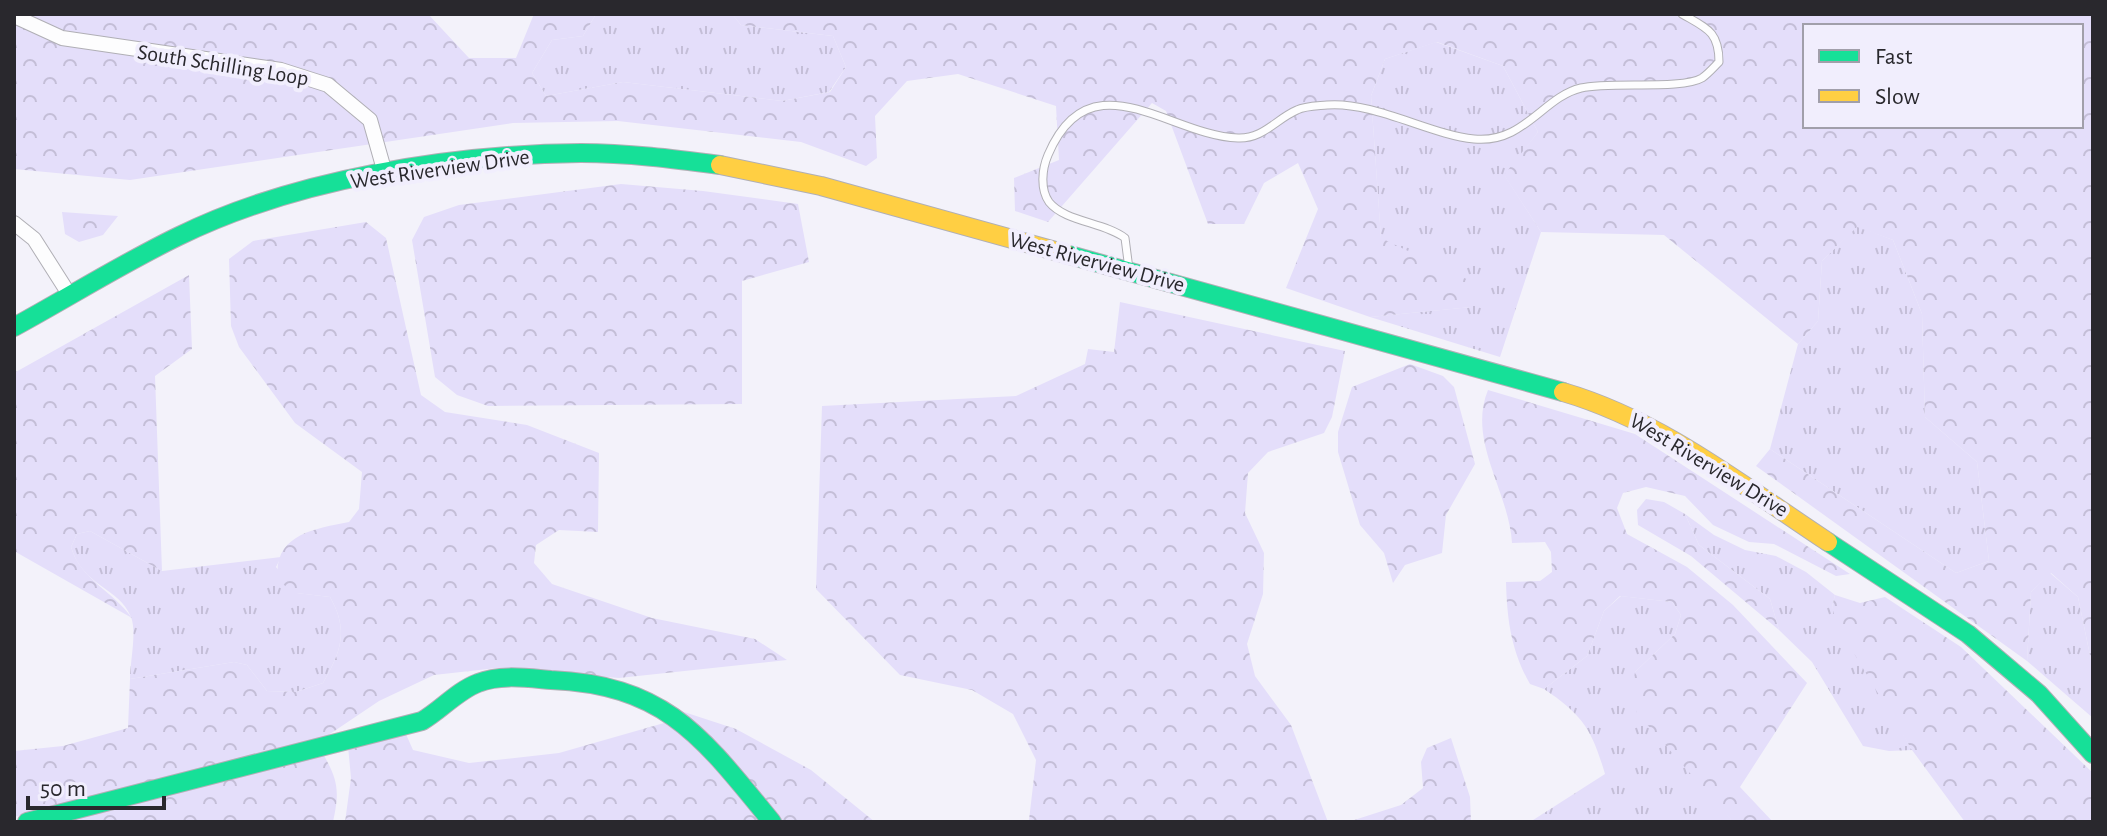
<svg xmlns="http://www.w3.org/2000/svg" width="2107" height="836" font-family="'Alegreya Sans',sans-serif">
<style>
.grass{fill:url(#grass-tufts)}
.forest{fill:url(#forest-crowns);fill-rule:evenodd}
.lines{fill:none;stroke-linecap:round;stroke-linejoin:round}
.lane-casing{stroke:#b0afb5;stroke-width:9}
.street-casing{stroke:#b0afb5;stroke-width:16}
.fast-casing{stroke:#b0afb5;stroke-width:20}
.slow-casing{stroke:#b0afb5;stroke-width:20}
.lane{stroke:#fdfdfe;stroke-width:7}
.street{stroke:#fdfdfe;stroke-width:14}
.fast{stroke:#16e098;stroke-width:18}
.slow{stroke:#ffcf43;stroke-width:18}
.labels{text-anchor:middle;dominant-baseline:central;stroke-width:8;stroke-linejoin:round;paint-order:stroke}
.street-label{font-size:22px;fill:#29282d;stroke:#f1eefd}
</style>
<defs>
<pattern id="grass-tufts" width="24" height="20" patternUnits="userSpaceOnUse" patternTransform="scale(2)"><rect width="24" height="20" fill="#e4defa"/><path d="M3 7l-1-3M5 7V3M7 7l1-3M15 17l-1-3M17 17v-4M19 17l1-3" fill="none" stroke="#c4bed7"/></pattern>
<pattern id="forest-crowns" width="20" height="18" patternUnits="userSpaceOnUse" patternTransform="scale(2)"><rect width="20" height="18" fill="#e4defa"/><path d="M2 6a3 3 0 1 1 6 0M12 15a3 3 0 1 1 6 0" fill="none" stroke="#c4bed7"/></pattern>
</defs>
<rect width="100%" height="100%" fill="#f3f2fa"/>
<path class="grass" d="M 596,14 L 732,14 L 741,25 L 833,36 L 846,67 L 829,92 L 782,101 L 623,82 L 546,96 L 532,73 L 552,40 L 583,36 Z
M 1436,42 L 1503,66 L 1538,132 L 1505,176 L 1541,232 L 1500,357 L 1370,317 L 1471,307 L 1381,239 L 1371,96 L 1385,59 Z
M 1857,226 L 1893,240 L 1922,314 L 1925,417 L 1977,462 L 1989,561 L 1956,573 L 1770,449 L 1798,344 L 1818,321 L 1822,261 Z
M 1685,514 L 1714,535 L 1745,550 L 1776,556 L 1806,572 L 1835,595 L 1832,607 L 1912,750 L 1889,751 L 1863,746 L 1812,662 L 1779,630 L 1770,599 L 1699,545 Z
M 90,531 L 162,571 L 281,557 L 276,567 L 297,593 L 330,597 C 349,630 341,652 323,683 L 296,692 L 267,691 L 247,665 L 234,662 L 130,679 C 130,662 137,632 131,617 C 119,587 83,587 71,547 L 77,534 Z
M 2050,573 L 2078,597 L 2093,670 L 2093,718 L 2027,661 L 2031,592 Z
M 1621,596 L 1672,602 L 1681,615 L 1675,634 L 1635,672 L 1708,790 L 1733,822 L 1530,822 L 1605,774 C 1592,730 1583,715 1544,689 L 1587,656 L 1604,611 Z"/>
<path class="forest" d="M 14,14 L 428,14 L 469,58 L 516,58 L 534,14 L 596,14 L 583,36 L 552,40 L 532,73 L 546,96 L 623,82 L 782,101 L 830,92 L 846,67 L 833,36 L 741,25 L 732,14 L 2093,14 L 2093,670 L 2078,597 L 2051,573 L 2031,592 L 2027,661 L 1756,466 L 1770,449 L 1956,573 L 1989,561 L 1977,462 L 1925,417 L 1922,314 L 1893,240 L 1857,227 L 1822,261 L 1818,321 L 1798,344 L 1664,235 L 1541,232 L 1504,175 L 1538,132 L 1503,66 L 1437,42 L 1385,59 L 1371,96 L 1381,238 L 1481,286 L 1472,307 L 1370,317 L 1286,288 L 1318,209 L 1298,163 L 1264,183 L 1244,224 L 1208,224 L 1166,111 L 1152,103 L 1048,222 L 1015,211 L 1014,178 L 1059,160 L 1056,106 L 958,74 L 907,81 L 875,116 L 877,158 L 866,166 L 801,142 L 618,121 L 513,123 L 130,180 L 14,169 ZM 1805,26 L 2081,26 L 2081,126 L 1805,126 Z
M 621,184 L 703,191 L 798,204 L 809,262 L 742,281 L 742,404 L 488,406 L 457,395 L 435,377 L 412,240 L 424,217 L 459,205 Z
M 62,212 L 118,216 L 103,235 L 79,242 L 65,234 Z
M 366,222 L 386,238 L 421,395 L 445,412 L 527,425 L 599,453 L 598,532 L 559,530 L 536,545 L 534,563 L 552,584 L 652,618 L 755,639 L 787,660 L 619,678 L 497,668 L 434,675 L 379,701 L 324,738 L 14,817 L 14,751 L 63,746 L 128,728 L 130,679 L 234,662 L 247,665 L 267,691 L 296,692 L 323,683 C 341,652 349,630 330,597 L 296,593 L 278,581 C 272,535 313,529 349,522 L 359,509 L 362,472 L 295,423 L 239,347 L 231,326 L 229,259 L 253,241 Z
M 189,275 L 192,349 L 155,376 L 162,571 L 90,531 L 77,534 L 71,547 C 81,580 112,590 132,618 L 14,551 L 14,373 Z
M 1120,302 L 1345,351 L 1332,417 L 1324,433 L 1268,452 L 1248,473 L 1245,513 L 1264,553 L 1263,594 L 1247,644 L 1255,676 L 1291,725 L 1328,822 L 1029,820 L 1036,760 L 1013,714 L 972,690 L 900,675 L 816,589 L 822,406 L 1016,396 L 1085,364 L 1088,349 L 1114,352 Z
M 1410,364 L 1443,376 L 1454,387 L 1475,464 L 1446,515 L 1442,553 L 1405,565 L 1393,583 L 1384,553 L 1360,525 L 1338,452 L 1338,432 L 1352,387 Z
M 1488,390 L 1635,434 L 1850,574 L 1836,576 L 1774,544 L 1749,542 L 1713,525 L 1685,496 L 1646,487 L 1623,493 L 1617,508 L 1627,534 L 1687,567 L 1733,605 L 1807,683 L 1740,787 L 1773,822 L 1733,822 L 1637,713 L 1632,689 L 1635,672 L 1675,634 L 1681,615 L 1672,602 L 1620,596 L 1604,611 L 1587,656 L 1544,689 L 1530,684 C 1511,651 1507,619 1506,582 L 1540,581 L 1552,572 L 1551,552 L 1545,542 L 1512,543 C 1509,491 1467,441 1488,390 Z
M 1646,499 L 1664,502 L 1685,514 L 1699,545 L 1770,599 L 1779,630 L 1691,556 L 1638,525 L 1637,510 Z
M 1835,595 L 1860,603 L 1885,597 L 1961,647 L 2093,773 L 2093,822 L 1965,822 L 1912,750 L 1837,625 L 1832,607 Z
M 681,711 L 736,729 L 811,770 L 875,822 L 779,822 Z
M 671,721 L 698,741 L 764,822 L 345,822 L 351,778 L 348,746 L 405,732 L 413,750 L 469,763 L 559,753 Z
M 1451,738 L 1470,797 L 1471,822 L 1348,822 L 1401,805 L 1423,788 L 1421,762 L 1427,748 Z
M 322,752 C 338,780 340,790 333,822 L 58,822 Z"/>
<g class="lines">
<g class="lane-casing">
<path id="lane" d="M 1129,269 L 1125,238 C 1104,222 1065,222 1049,202 C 1040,189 1042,169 1048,155 C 1090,55 1170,136 1238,138 C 1263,139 1276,119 1297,110 C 1305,106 1317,106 1327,105 C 1373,101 1431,135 1474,139 C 1524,144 1543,97 1581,88 C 1609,81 1682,90 1702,78 C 1708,74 1714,67 1719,62 C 1719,31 1706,28 1682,14"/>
</g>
<g class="street-casing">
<path id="street" d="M 14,16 L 62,38 L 281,70 L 328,85 L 370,120 L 385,173
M 14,223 L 34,239 L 69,294"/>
</g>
<g class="fast-casing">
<path id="fast" d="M 1066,254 L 1563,392
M 14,327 C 69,297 123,263 179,236 C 295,179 452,154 581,153 C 628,153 674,159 720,165
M 1828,542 L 1968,634 L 2039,694 L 2093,754
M 27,822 L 422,721 C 441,710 457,691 478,683 C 500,674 527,678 551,680 C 667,685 703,738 772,822"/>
</g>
<g class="slow-casing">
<path id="slow" d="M 720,165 L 821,186 L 1066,254
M 1563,392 C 1662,421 1743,486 1828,542"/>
</g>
<use href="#lane" class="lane"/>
<use href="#street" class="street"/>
<use href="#fast" class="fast"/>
<use href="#slow" class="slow"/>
</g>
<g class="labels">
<g class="street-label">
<text transform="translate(223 65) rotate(9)">South Schilling Loop</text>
<text transform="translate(440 169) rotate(-8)">West Riverview Drive</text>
<text transform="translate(1097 262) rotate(15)">West Riverview Drive</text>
<text transform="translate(1709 465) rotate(31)">West Riverview Drive</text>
</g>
</g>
<rect width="2107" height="836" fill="none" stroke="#29282d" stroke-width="32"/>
<rect x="1803" y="24" width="280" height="104" fill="#f1eefd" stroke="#a19faa" stroke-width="2"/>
<rect x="1819" y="50" width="40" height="12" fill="#16e098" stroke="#a19faa" stroke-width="2"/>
<text x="1875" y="64" font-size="24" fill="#29282d">Fast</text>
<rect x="1819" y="90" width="40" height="12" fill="#ffcf43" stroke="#a19faa" stroke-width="2"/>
<text x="1875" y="104" font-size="24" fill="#29282d">Slow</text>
<path d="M28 796v12h136v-12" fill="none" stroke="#29282d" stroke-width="4"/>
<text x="40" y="796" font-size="24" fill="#29282d" stroke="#f1eefd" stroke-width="6" paint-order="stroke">50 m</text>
</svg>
